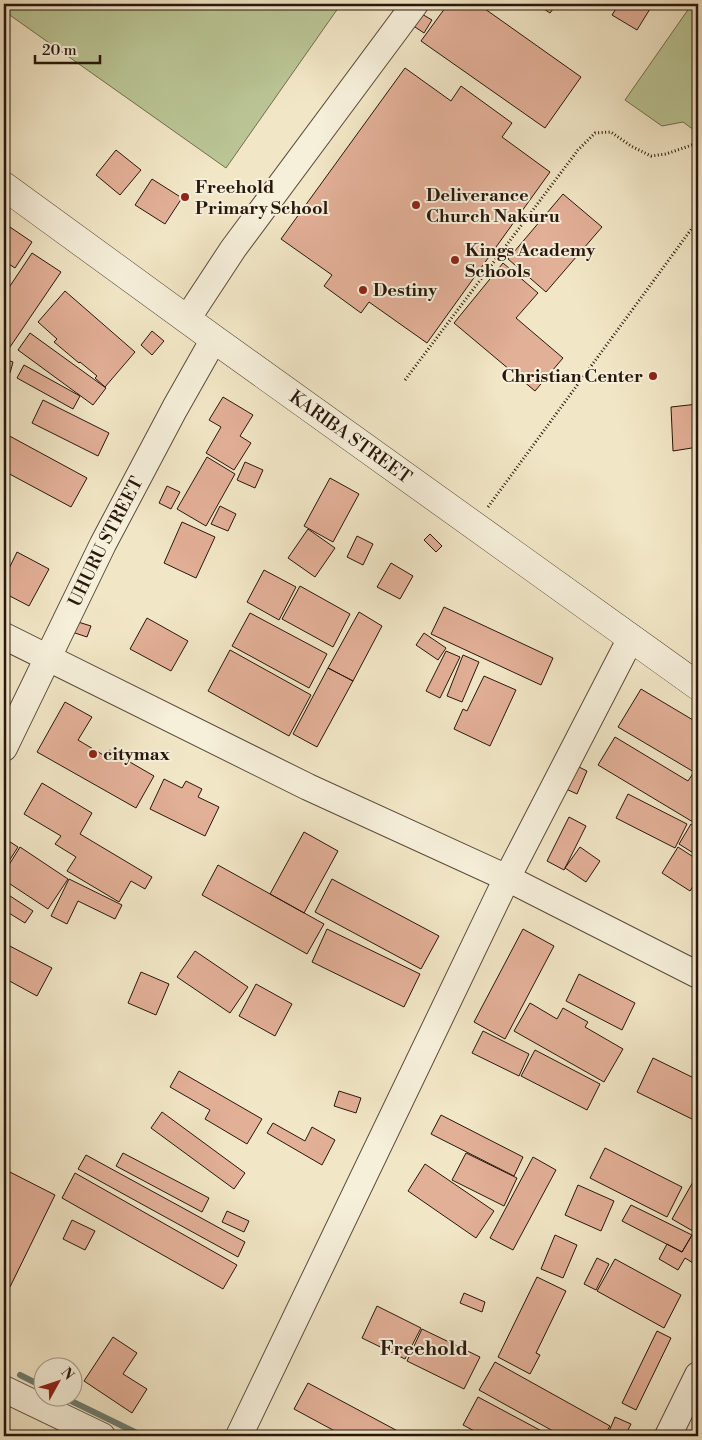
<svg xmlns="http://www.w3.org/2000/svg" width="702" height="1440" font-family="'Libre Bodoni',serif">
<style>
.green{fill:#bac595;stroke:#716e50}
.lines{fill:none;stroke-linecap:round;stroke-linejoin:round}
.stream{stroke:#6d7c70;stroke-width:6}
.building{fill:#e2af97;stroke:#28170c}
.minor-casing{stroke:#5a4b3a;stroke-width:28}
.tertiary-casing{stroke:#5a4b3a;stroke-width:29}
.path{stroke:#28170c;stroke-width:3;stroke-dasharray:1 2.5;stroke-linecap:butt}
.minor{stroke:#f6efda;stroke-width:26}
.tertiary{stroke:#f6efda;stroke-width:28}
.poi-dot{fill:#8f2418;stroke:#f6efda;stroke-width:2}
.labels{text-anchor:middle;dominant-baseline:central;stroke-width:4;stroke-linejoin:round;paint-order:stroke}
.poi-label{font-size:18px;font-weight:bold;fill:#28170c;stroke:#f6efda;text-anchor:start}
.street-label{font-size:18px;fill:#28170c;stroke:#f6efda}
.quarter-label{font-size:20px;font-weight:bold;fill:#28170c;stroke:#f6efda}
</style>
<rect width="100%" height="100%" fill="#f1e6c6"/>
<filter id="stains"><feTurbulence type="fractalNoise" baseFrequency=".004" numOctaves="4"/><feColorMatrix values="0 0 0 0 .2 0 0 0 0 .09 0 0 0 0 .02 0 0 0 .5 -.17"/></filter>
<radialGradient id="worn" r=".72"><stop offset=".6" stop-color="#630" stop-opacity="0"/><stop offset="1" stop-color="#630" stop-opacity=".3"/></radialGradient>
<path class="green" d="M 4,4 L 341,4 L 226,168 L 4,11 Z
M 692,4 L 698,4 L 698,133 L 683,122 L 662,126 L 625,100 Z"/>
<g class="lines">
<path class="stream" d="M 20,1375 L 42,1386
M 65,1398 L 143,1436"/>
</g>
<path class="building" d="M 448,4 L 478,4 L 581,77 L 545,128 L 421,41 Z
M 536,4 L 557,4 L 550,13 Z
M 619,4 L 653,4 L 637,30 L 612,15 Z
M 420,13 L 432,20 L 424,33 L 412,25 Z
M 405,68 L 451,101 L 461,86 L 512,123 L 502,137 L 550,172 L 427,343 L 369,302 L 361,313 L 324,286 L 332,275 L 281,239 Z
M 116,150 L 141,170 L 120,195 L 96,175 Z
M 152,179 L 182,198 L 165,224 L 135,205 Z
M 563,194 L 602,227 L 546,292 L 508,259 Z
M 4,223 L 32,242 L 15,268 L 4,261 Z
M 32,253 L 61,272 L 8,350 L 4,347 L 4,295 Z
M 503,263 L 538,293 L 516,318 L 563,358 L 535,391 L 454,323 Z
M 4,269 L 10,273 L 4,284 Z
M 65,291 L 135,352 L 105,387 L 95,378 L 97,376 L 80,362 L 79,363 L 54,342 L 57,339 L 38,322 Z
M 152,331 L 164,341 L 152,355 L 141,345 Z
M 30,333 L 106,388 L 93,405 L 18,350 Z
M 4,359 L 13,362 L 10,373 L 4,371 Z
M 24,365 L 80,396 L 73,409 L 17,378 Z
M 223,397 L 253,415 L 240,436 L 251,443 L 234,470 L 206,453 L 221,427 L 209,420 Z
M 43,400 L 109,433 L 98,456 L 32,423 Z
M 698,404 L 698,447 L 673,451 L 671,407 Z
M 4,433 L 87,478 L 71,507 L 4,471 Z
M 207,457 L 235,474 L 206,526 L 177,509 Z
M 245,462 L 263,470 L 255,488 L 237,480 Z
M 330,478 L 359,494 L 333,542 L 304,526 Z
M 167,486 L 180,492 L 171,509 L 159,503 Z
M 220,506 L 236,514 L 228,531 L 211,524 Z
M 182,522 L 215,537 L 196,578 L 164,563 Z
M 308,529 L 335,548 L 315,577 L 288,558 Z
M 430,534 L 442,546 L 436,552 L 424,540 Z
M 357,536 L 373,544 L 363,565 L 347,557 Z
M 17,552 L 49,569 L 29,606 L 4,593 L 4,579 Z
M 391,563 L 413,576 L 400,599 L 377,587 Z
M 264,570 L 296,587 L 279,620 L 247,602 Z
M 300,586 L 350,614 L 333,647 L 282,619 Z
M 444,607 L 553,658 L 541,685 L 431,634 Z
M 359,612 L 382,626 L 353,681 L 328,668 Z
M 250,613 L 327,654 L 309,688 L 232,646 Z
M 147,618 L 188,641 L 171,671 L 130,649 Z
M 75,621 L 91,626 L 87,637 L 72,632 Z
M 424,633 L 446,648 L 438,660 L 416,645 Z
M 230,650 L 311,695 L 289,736 L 208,691 Z
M 446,651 L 460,657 L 440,698 L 426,691 Z
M 463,655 L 479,662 L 462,702 L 447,696 Z
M 328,668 L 353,681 L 317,747 L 293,734 Z
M 484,676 L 516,690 L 490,746 L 454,729 L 463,709 L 467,711 Z
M 641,689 L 698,723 L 698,825 L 598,765 L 615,737 L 688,781 L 694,772 L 618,727 Z
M 65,702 L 92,717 L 78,740 L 105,756 L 109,750 L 154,776 L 136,808 L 37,752 Z
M 575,765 L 587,771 L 577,794 L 564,788 Z
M 164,779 L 182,788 L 186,781 L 202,789 L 198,797 L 219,807 L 205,836 L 150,809 Z
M 42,783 L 92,813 L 80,834 L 152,877 L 145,889 L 131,881 L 119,902 L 67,871 L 76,857 L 55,844 L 61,836 L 24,814 Z
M 628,794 L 687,824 L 675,848 L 616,818 Z
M 569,817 L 586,826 L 564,870 L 547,861 Z
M 691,824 L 698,828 L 698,856 L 679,844 Z
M 304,832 L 338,851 L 304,913 L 270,894 Z
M 4,838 L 18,847 L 4,869 Z
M 20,847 L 68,879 L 48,909 L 4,880 L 4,873 Z
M 580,847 L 600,861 L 586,882 L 565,868 Z
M 678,847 L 698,860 L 698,878 L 690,891 L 662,873 Z
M 218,865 L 324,924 L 307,954 L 202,895 Z
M 69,879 L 122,905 L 115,919 L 78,901 L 67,924 L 51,916 Z
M 332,879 L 439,936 L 421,969 L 315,912 Z
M 4,892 L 33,911 L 25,923 L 4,910 Z
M 327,929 L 420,974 L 404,1007 L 312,962 Z
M 523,929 L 554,946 L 505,1039 L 474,1022 Z
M 4,943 L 52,968 L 37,996 L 4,978 Z
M 195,951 L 248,987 L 230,1013 L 177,977 Z
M 141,972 L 169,984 L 156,1015 L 128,1003 Z
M 579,974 L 635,1003 L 622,1030 L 566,1001 Z
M 256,984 L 292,1004 L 275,1036 L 239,1016 Z
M 530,1003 L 557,1019 L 563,1008 L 588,1022 L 585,1027 L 623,1049 L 604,1082 L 514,1031 Z
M 483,1031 L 529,1054 L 519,1076 L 472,1053 Z
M 535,1050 L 600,1084 L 587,1110 L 521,1076 Z
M 653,1058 L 698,1080 L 698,1122 L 637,1092 Z
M 179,1071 L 262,1119 L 247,1144 L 205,1119 L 210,1110 L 170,1087 Z
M 339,1091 L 361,1098 L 356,1113 L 334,1106 Z
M 162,1112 L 245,1173 L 234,1189 L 151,1128 Z
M 441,1115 L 523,1157 L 514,1176 L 431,1134 Z
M 273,1123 L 305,1141 L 312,1127 L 335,1140 L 322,1165 L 267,1133 Z
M 605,1148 L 682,1187 L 667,1217 L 590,1178 Z
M 123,1153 L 209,1198 L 202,1212 L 116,1166 Z
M 466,1153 L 517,1178 L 504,1206 L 452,1180 Z
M 86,1155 L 245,1242 L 238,1257 L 78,1169 Z
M 533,1157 L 556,1170 L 513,1250 L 490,1238 Z
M 425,1164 L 494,1211 L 476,1238 L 408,1191 Z
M 4,1169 L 55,1195 L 10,1287 L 4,1284 Z
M 75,1173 L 237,1265 L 223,1289 L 62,1198 Z
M 698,1173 L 698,1234 L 672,1219 Z
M 578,1185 L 614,1201 L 601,1231 L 565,1215 Z
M 631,1205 L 692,1235 L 682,1252 L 622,1221 Z
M 227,1211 L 249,1221 L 244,1232 L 222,1222 Z
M 72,1220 L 95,1231 L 85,1250 L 63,1239 Z
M 555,1235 L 577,1245 L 563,1278 L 541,1269 Z
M 692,1235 L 698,1238 L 698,1266 L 685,1258 L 678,1270 L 659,1259 L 667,1244 L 682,1252 Z
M 597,1258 L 609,1264 L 596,1290 L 584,1284 Z
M 615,1259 L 681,1295 L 664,1328 L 597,1291 Z
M 537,1277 L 566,1291 L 536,1353 L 540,1355 L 530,1374 L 498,1357 Z
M 464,1293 L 485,1302 L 482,1312 L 460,1303 Z
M 377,1306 L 421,1328 L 405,1359 L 362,1338 Z
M 422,1329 L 480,1357 L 464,1389 L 407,1361 Z
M 657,1331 L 671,1338 L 636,1410 L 622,1403 Z
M 113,1337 L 137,1353 L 123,1374 L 147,1389 L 132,1413 L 84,1381 Z
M 495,1362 L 610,1426 L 604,1436 L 562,1436 L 479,1390 Z
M 308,1383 L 407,1436 L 344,1436 L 294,1409 Z
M 478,1397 L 551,1436 L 484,1436 L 463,1425 Z
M 615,1417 L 631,1424 L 625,1436 L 607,1436 Z
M 458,1430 L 470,1436 L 455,1436 Z"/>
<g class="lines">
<g class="minor-casing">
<g id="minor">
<path d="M 187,319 L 233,249 L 415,4"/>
<path d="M 4,636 L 308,787 L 507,878 L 698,975"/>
<path id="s1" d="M 4,748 L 103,544 L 175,408 L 214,339"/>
<path d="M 4,1389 L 102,1436"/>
<path d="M 239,1436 L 507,878 L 631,638"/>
<path d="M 668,1436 L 698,1375"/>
</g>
</g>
<g class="tertiary-casing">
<g id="tertiary">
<path id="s2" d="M 4,186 L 214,339 L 698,686"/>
</g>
</g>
<path class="path" d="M 405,380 L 578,150 L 595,133 L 611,132 L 631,146 L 651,156 L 666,154 L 692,145 L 698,149
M 488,507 L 698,220"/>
<use href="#minor" class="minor"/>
<use href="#tertiary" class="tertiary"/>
</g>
<g class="poi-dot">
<circle cx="185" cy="197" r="5"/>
<circle cx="416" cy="205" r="5"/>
<circle cx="455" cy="260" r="5"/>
<circle cx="363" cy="290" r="5"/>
<circle cx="653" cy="376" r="5"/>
<circle cx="93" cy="754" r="5"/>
</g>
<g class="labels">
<g class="poi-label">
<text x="195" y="187">Freehold<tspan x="195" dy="21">Primary School</tspan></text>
<text x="426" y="195">Deliverance<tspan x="426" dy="21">Church Nakuru</tspan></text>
<text x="465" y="250">Kings Academy<tspan x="465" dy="21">Schools</tspan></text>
<text x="373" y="290">Destiny</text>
<text x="643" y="376" text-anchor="end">Christian Center</text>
<text x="103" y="754">citymax</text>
</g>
<g class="street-label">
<text stroke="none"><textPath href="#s2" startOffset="428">KARIBA STREET</textPath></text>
<text stroke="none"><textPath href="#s1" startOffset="230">UHURU STREET</textPath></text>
</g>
<g class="quarter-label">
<text x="424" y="1349">Freehold</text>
</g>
</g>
<rect width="702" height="1440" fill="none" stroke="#f1e6c6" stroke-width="20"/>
<rect x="5" y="5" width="692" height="1430" fill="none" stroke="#28170c" stroke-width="2.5"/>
<rect x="10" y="10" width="682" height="1420" fill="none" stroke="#28170c"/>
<g transform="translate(58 1382) rotate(50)"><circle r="24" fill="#f6efda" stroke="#a49988"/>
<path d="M0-4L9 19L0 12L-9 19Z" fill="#8f2418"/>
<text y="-8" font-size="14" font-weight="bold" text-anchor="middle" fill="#28170c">N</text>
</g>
<path d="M35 55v8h65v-8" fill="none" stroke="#28170c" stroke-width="2.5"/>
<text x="42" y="55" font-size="15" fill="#28170c" stroke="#f6efda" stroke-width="4" paint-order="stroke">20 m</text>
<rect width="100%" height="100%" filter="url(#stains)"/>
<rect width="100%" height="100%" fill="url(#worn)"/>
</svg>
